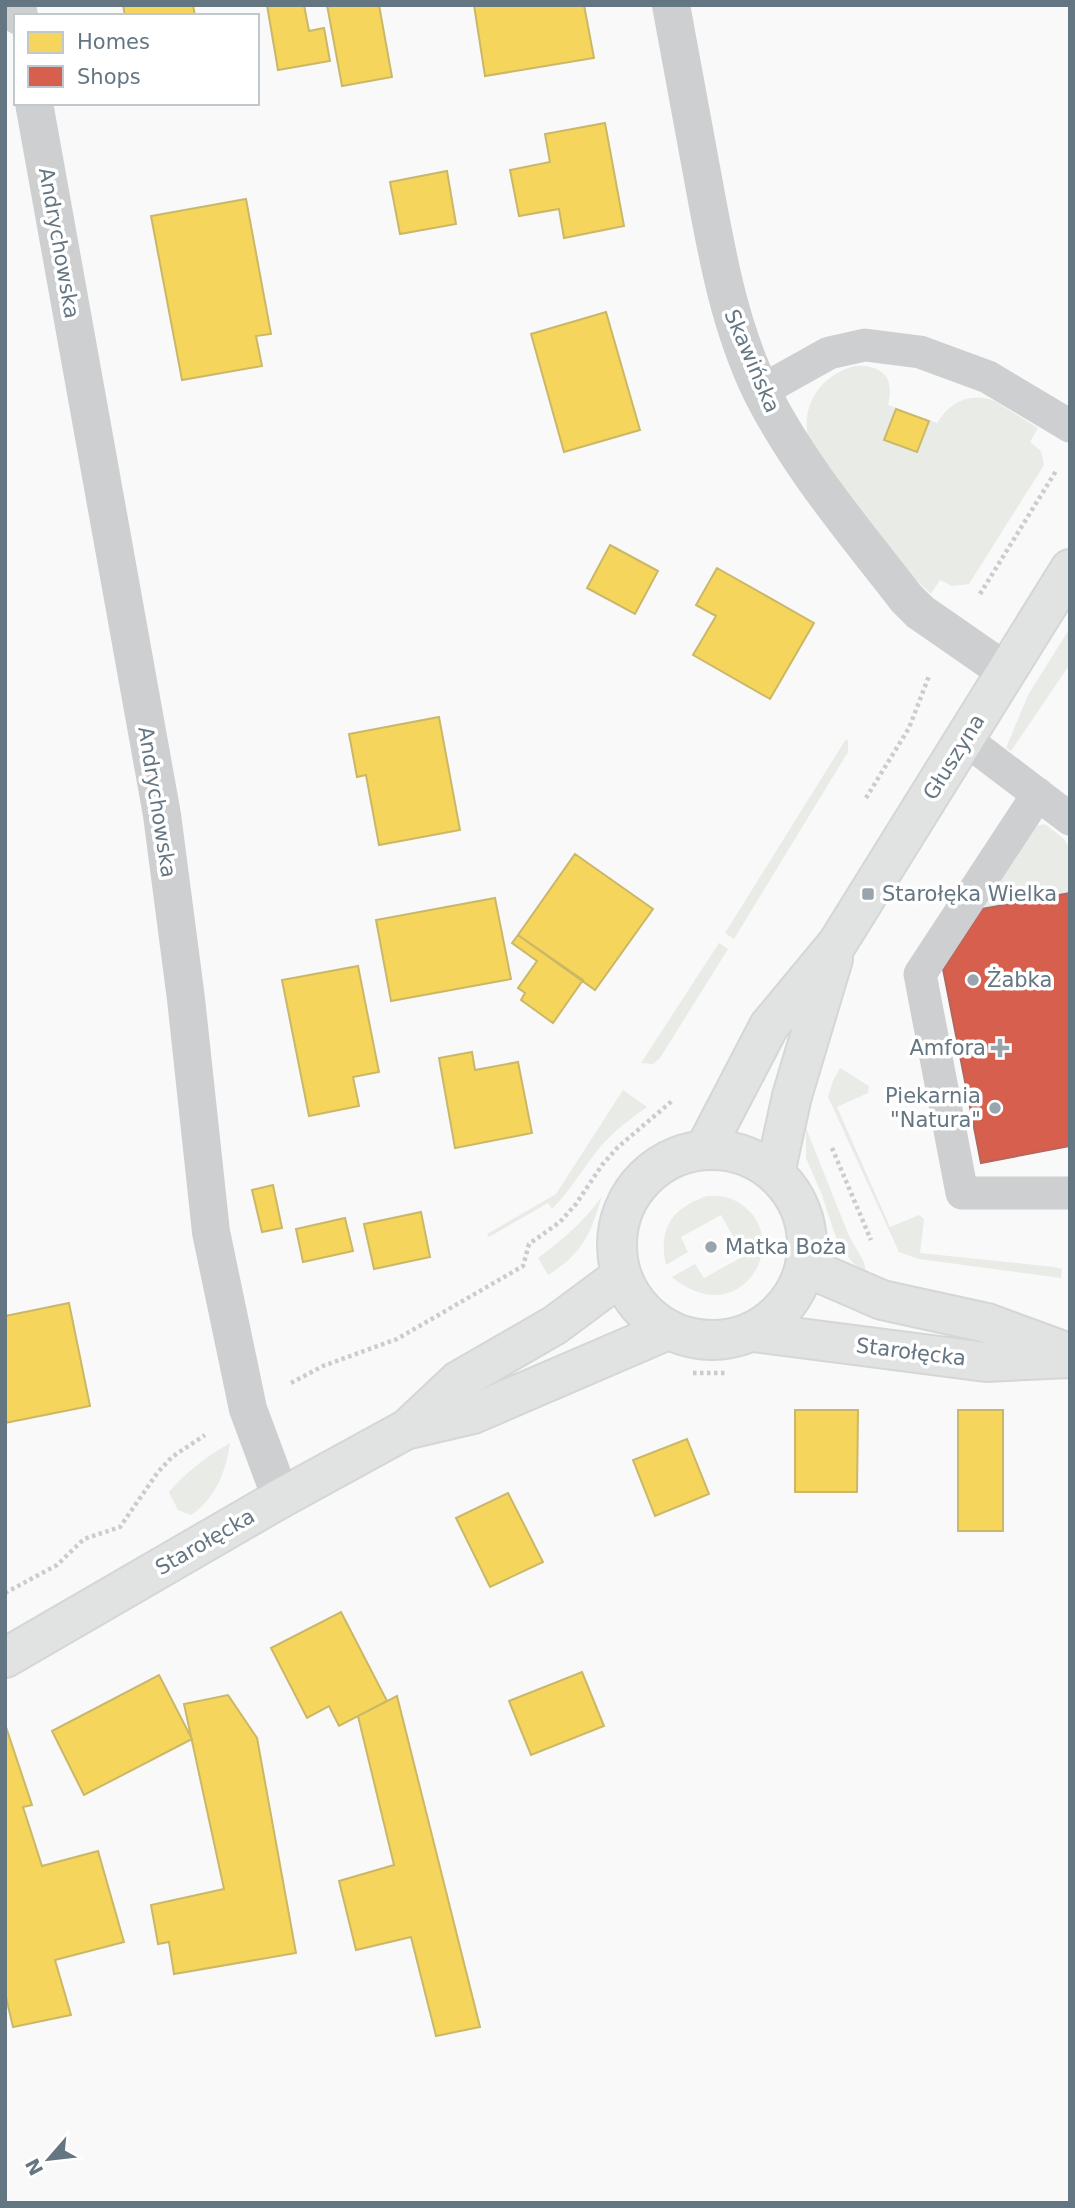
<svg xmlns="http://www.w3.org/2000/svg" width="1075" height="2208" font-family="'DejaVu Sans',sans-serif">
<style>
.green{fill:#e8ebe6}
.homes{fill:#f6d55c;stroke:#cab868;stroke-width:2}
.shops{fill:#d6604d;stroke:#b4675d;stroke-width:2}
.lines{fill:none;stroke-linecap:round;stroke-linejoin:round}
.secondary-casing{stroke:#d5d6d7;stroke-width:42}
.path{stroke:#cbcccd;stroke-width:4.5;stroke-dasharray:3.5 3.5;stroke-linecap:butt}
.lane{stroke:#cecfd0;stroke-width:33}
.street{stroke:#cecfd0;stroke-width:38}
.secondary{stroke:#e1e2e2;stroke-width:38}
.poi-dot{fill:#99a4ac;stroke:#fff;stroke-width:2.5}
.labels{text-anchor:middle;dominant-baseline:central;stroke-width:7;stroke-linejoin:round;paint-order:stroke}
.street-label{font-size:21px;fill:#657683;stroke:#fff}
.poi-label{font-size:21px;fill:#657683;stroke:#fff;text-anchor:start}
</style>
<rect width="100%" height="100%" fill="#f9f9f9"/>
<path class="green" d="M 855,366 C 882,365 895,376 888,405 L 897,408 L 885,440 L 917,452 L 929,420 L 937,423 C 951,401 970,392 995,401 L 1038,428 L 1030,442 L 1041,451 L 1044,465 L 969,584 L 952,586 L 940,580 L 931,594 L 916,580 L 811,447 C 797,411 818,375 855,366 Z
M 1070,628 L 1070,664 L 1011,751 L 1006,748 L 1028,695 Z
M 846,739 L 848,741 L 848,752 L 734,939 L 725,933 Z
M 1045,824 L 1064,839 L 1070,849 L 1070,893 L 982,909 L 1036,826 Z
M 719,943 L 728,949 L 660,1058 L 653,1064 L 641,1063 Z
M 840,1068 L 869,1086 L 868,1093 L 837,1107 L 890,1227 L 919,1215 L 924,1219 L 920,1253 L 1054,1267 L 1062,1269 L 1061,1278 L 919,1259 L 899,1252 L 828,1097 L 833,1081 Z
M 623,1090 L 647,1107 C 630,1119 614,1131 600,1147 C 583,1168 571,1190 552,1209 L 548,1203 L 489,1237 L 487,1234 L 556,1194 Z
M 806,1128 L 849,1236 L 864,1262 L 866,1273 L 853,1263 L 841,1248 L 833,1229 L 822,1195 L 806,1158 Z
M 602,1196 C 591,1234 582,1254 548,1275 L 538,1258 C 564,1238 583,1223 602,1196 Z
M 707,1196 C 714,1196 722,1196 729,1198 C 801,1226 746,1338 672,1277 L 695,1264 L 704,1278 L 744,1256 L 721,1215 L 681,1237 L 688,1252 L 666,1265 C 658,1228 672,1208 707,1196 Z
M 230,1443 C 226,1471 216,1498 191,1515 L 178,1510 L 169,1492 C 187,1471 206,1457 230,1443 Z"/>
<path class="homes" d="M 123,5 L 193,5 L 195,16 L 125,16 Z
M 267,5 L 304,5 L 309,31 L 324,28 L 330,61 L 278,70 Z
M 327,5 L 379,5 L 392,77 L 342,86 Z
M 474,5 L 584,5 L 594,58 L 485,76 Z
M 605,123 L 624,226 L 564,238 L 559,209 L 519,216 L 510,170 L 550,162 L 545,134 Z
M 447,171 L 456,224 L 400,234 L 390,182 Z
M 246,199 L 271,334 L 256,336 L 262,366 L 182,380 L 151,216 Z
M 606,312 L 640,430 L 564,452 L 531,334 Z
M 896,409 L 929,421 L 917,452 L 884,440 Z
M 610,545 L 658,571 L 635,614 L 587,588 Z
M 717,568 L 814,623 L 770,699 L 693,655 L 716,616 L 696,605 Z
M 439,717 L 460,830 L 379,845 L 366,775 L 357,777 L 349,734 Z
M 575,854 L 653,909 L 595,990 L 518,935 Z
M 495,898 L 511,979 L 391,1001 L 376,920 Z
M 518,935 L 583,980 L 553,1023 L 521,1000 L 525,993 L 518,988 L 537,961 L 512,943 Z
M 358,966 L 379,1072 L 353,1077 L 359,1106 L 309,1116 L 282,980 Z
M 472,1052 L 475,1070 L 518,1062 L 532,1133 L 455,1148 L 439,1058 Z
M 273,1185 L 282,1228 L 262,1232 L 252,1190 Z
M 421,1212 L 430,1257 L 374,1269 L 364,1224 Z
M 345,1218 L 353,1251 L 303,1262 L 296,1229 Z
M 69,1303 L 90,1406 L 5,1423 L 5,1316 Z
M 795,1410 L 858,1410 L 857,1492 L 795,1492 Z
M 958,1410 L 1003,1410 L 1003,1531 L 958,1531 Z
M 687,1439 L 709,1494 L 655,1516 L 633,1460 Z
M 508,1493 L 543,1562 L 490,1587 L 456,1518 Z
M 341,1612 L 387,1701 L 339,1726 L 329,1706 L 307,1718 L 271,1648 Z
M 582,1672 L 604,1726 L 531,1755 L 509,1701 Z
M 159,1675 L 192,1739 L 84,1795 L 52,1731 Z
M 228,1695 L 257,1738 L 296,1953 L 174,1974 L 169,1942 L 158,1944 L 151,1905 L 224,1889 L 184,1704 Z
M 397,1696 L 480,2027 L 436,2036 L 411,1937 L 356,1950 L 339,1881 L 394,1865 L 358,1716 Z
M 5,1724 L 32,1805 L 23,1807 L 42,1866 L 98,1851 L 124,1942 L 55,1960 L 71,2015 L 13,2027 L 5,1993 Z"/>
<path class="shops" d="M 1070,893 L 1070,1146 L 981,1163 L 943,969 L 982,909 Z"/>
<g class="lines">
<g class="secondary-casing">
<path id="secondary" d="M 705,1149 L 769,1026 L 837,944 L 1070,569
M617 1245a95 95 0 1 1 190 0a95 95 0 1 1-190 0Z
M 775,1173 L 792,1096 L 833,959
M 806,1267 L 882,1300 L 987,1323 L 1066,1352
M 753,1332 L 986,1362 L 1070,1358
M 409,1429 L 473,1414 L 668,1330
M 5,1658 L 281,1498 L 407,1429 L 458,1381 L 555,1325 L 621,1276"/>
</g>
<path class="path" d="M 980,594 L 1056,471
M 866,798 L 909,728 L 929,676
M 832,1148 L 871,1240
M 693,1373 L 726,1373
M 291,1383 L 323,1366 L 397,1339 L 523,1266 L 529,1244 L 560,1222 L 576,1204 L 602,1165 L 618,1147 L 672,1101
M 5,1593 L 57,1565 L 84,1539 L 120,1527 L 158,1472 L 172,1457 L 205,1435"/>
<path class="lane" d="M 761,391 L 829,353 L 865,345 L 920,352 L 988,377 L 1070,426
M 965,739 L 1070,819
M 1038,794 L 920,974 L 962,1193 L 1070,1193"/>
<path class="street" d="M 17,5 L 19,16
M 671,5 C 682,65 693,124 704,184 C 717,255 730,328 762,393 C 800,468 855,532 906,598 L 920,612 L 1005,671
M 34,103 L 162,815 L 186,999 L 211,1232 L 248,1409 L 281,1498"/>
<use href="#secondary" class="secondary"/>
</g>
<g class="poi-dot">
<rect x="861" y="887" width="14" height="14" rx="3.5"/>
<circle cx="973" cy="980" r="7"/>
<path d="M996.5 1037.5h7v7h7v7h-7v7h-7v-7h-7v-7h7z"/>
<circle cx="995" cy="1108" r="7"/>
<circle cx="711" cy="1247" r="7"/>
</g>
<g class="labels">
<g class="street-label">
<text transform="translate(59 243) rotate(80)">Andrychowska</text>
<text transform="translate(752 361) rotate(67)">Skawińska</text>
<text transform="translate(954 757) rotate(-58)">Głuszyna</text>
<text transform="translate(157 802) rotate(81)">Andrychowska</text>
<text transform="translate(911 1352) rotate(7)">Starołęcka</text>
<text transform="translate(205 1542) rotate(-30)">Starołęcka</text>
</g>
<g class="poi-label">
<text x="882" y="894">Starołęka Wielka</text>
<text x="987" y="980">Żabka</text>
<text x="986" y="1048" text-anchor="end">Amfora</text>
<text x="981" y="1096" text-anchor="end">Piekarnia<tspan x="981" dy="24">"Natura"</tspan></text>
<text x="725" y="1247">Matka Boża</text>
</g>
</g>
<rect width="1075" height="2208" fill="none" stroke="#657683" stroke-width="14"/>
<rect x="14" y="14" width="245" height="91" fill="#ffffff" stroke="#c1c8cd" stroke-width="2"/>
<rect x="28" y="32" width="35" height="21" fill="#f6d55c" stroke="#c1c8cd" stroke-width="2"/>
<text x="77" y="49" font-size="21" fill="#657683">Homes</text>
<rect x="28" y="66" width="35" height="21" fill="#d6604d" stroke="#c1c8cd" stroke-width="2"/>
<text x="77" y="84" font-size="21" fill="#657683">Shops</text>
<g transform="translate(49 2159) rotate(242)" stroke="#ffffff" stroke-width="5" paint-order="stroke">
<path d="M0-5L12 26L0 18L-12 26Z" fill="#657683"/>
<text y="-10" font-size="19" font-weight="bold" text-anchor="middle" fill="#657683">N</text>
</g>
</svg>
